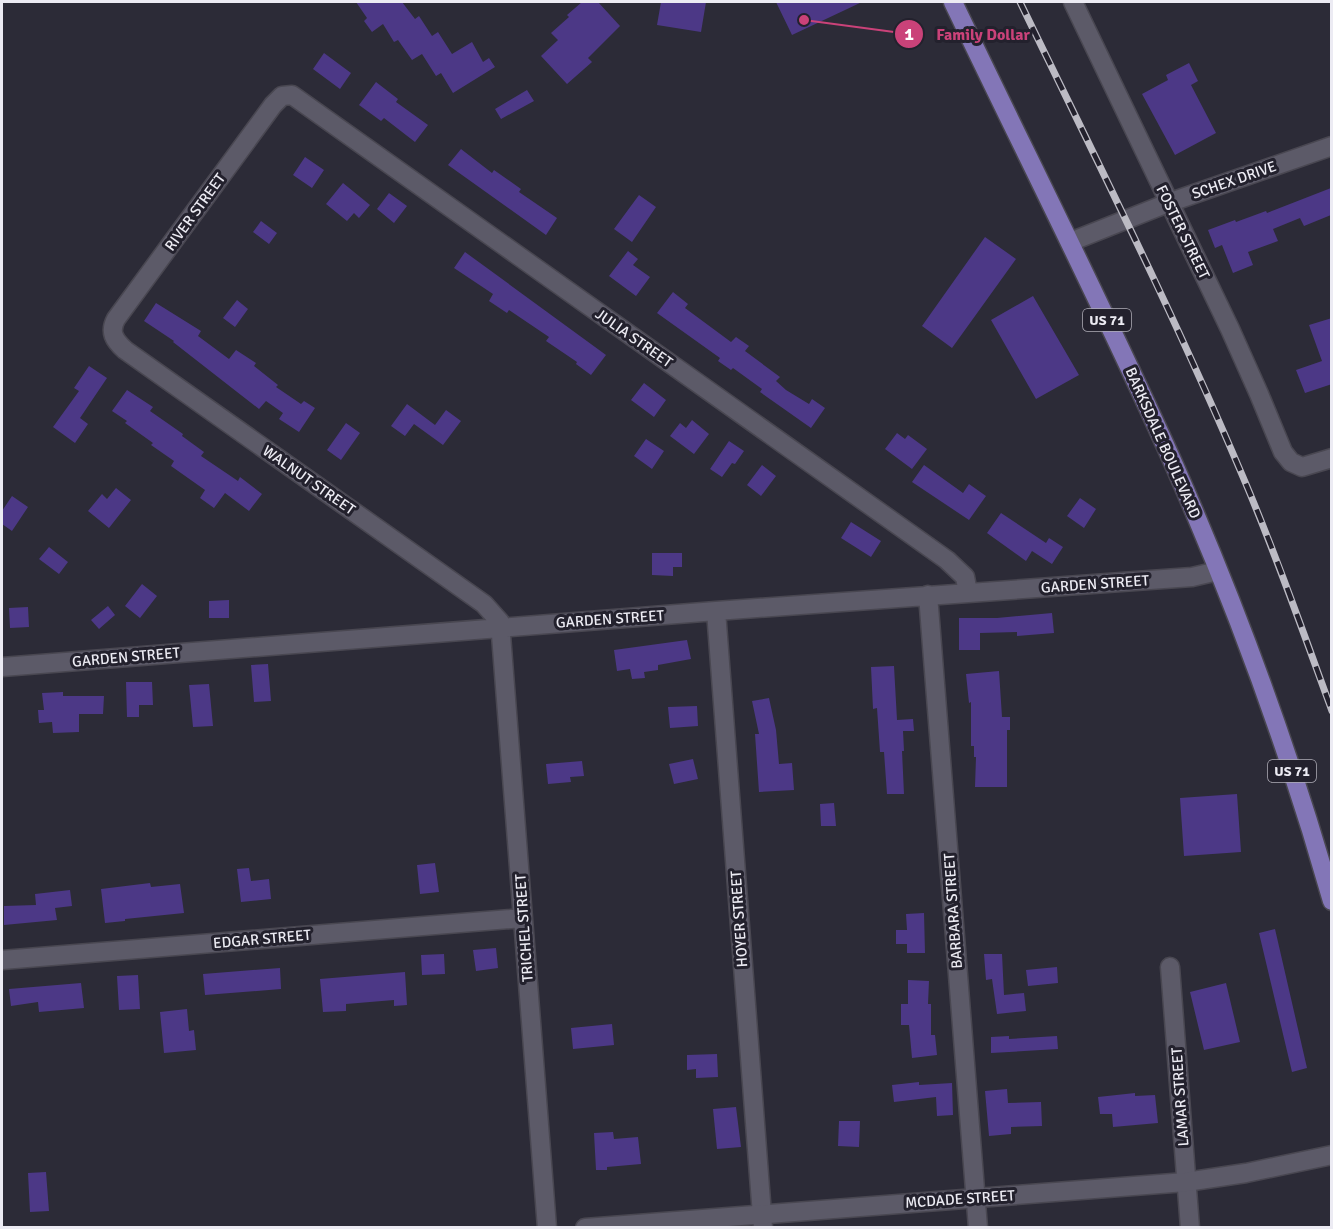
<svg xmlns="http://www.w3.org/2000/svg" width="1333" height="1229" font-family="Signika,sans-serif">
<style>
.building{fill:#4c3886}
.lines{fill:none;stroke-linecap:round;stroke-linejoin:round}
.street-casing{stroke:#494751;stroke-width:21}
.secondary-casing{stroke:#494751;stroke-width:21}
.primary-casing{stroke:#494751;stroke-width:21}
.street{stroke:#5c5a68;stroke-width:18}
.secondary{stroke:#5c5a68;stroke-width:18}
.primary{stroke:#8376b7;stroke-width:18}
.rail-casing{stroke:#bcbbc4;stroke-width:7}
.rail{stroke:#23212d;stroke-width:4.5;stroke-dasharray:14;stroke-linecap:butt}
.labels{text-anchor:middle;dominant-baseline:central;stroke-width:6;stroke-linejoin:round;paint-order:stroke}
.shield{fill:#23212d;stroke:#b0aeb8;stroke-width:1.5}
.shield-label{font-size:14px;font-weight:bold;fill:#ecebf3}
.street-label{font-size:15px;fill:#ecebf3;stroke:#23212d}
.leader{fill:none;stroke:#ca4279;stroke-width:2}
.callout-dot{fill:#ca4279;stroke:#23212d;stroke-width:2}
.mark-label{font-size:18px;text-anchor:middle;font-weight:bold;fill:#fff}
.callout-label{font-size:16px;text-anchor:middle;font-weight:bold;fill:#ca4279;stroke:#23212d;stroke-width:6;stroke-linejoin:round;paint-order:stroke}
</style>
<rect width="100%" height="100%" fill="#2c2b37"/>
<path class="building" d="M 356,2 L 402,2 L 415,19 L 419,16 L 432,36 L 438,32 L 452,54 L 472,42 L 483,62 L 489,58 L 495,67 L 453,93 L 441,73 L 436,76 L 422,54 L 412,60 L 398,40 L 394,42 L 383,24 L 372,32 L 364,21 L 367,18 Z
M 582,2 L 598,2 L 620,26 L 588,58 L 592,62 L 567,84 L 541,56 L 558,40 L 551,33 L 569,17 L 567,15 Z
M 661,2 L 706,2 L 701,32 L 657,25 Z
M 776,2 L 862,2 L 792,35 Z
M 324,53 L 351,73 L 340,89 L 313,69 Z
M 1189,63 L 1198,81 L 1191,85 L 1216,133 L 1175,155 L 1142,94 L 1168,80 L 1166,75 Z
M 376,82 L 398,99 L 396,102 L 428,125 L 415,142 L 384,118 L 381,121 L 359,105 Z
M 527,90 L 534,101 L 501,119 L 495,109 Z
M 461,149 L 492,173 L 494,170 L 521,189 L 519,192 L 557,218 L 546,235 L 448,165 Z
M 305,157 L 324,170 L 312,188 L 293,175 Z
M 343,183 L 370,205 L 359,218 L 354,213 L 347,221 L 326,204 Z
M 1331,188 L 1331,215 L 1304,226 L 1300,218 L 1273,229 L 1278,241 L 1248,252 L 1253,265 L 1233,273 L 1222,245 L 1215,248 L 1208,230 L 1235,220 L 1236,222 L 1266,211 L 1267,213 Z
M 389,193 L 407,206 L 394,223 L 377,209 Z
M 639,195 L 656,207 L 632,242 L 614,229 Z
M 261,221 L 277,233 L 269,244 L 253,232 Z
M 985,237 L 1016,259 L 952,348 L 922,326 Z
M 628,251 L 638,259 L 633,265 L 650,277 L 636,296 L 609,276 Z
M 465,252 L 606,355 L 591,375 L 576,364 L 577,362 L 546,341 L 549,337 L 509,310 L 507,313 L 489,301 L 493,294 L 454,268 Z
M 673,292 L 688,304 L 685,308 L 731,342 L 736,337 L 749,346 L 745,351 L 780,377 L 776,381 L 786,390 L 809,404 L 812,399 L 825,408 L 811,428 L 760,392 L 762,389 L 733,368 L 731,370 L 718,361 L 720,358 L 657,313 Z
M 1033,296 L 1079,375 L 1036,399 L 991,320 Z
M 237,300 L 248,309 L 235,327 L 223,318 Z
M 156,303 L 201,331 L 198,336 L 229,359 L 236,350 L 256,363 L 254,366 L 278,385 L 276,387 L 301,404 L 304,401 L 315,408 L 299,432 L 279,419 L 283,413 L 266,401 L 259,409 L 173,342 L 174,341 L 144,321 Z
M 1332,318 L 1332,384 L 1305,393 L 1296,370 L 1322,361 L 1309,325 Z
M 89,366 L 107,378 L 80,418 L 88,424 L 75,443 L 53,427 L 79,391 L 74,388 Z
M 644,383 L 666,400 L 654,417 L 631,400 Z
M 127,390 L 153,407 L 150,411 L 183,434 L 182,436 L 204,452 L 201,456 L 238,481 L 240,477 L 262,494 L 249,511 L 225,493 L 214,508 L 200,498 L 205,490 L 171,466 L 174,461 L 151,445 L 153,443 L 125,423 L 127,421 L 112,411 Z
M 407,404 L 435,425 L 446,410 L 461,421 L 443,445 L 414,424 L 405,436 L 391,426 Z
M 692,420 L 709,434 L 694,454 L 670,436 L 680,423 L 686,428 Z
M 346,423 L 360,433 L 341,460 L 327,450 Z
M 897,433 L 905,439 L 908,435 L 927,449 L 912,469 L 885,449 Z
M 646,439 L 664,451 L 652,469 L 634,456 Z
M 729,441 L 744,451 L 735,464 L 732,463 L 722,477 L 710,469 Z
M 762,465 L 776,476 L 761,496 L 747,485 Z
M 924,465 L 963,493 L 969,484 L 986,496 L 969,520 L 912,482 Z
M 116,488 L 131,500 L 109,528 L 88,511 L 102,494 L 107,499 Z
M 12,496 L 28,507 L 12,531 L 2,524 L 2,511 Z
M 1080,498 L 1096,509 L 1084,528 L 1067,516 Z
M 1001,513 L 1046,543 L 1049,538 L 1063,547 L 1052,564 L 1032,551 L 1026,561 L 987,533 Z
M 851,522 L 881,541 L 871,557 L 841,538 Z
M 49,547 L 68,562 L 59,574 L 39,559 Z
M 652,553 L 682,553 L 682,567 L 673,567 L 673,576 L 652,575 Z
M 142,584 L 157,596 L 140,618 L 125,606 Z
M 229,600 L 229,618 L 209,618 L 209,601 Z
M 108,606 L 115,615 L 99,629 L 91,620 Z
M 28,607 L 29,627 L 10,628 L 9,608 Z
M 1052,613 L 1054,633 L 1017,636 L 1017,632 L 980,633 L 980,650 L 959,650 L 959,618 L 997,618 Z
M 687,640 L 691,659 L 658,665 L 658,670 L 644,672 L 645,678 L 632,679 L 630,669 L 617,671 L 614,650 Z
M 268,664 L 271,701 L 254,702 L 251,665 Z
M 894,666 L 897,720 L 913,719 L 914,731 L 903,731 L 904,751 L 902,751 L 904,794 L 887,794 L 884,752 L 880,752 L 877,708 L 873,709 L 871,667 Z
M 999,671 L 1002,717 L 1010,717 L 1010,730 L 1007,730 L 1007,787 L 975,787 L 976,757 L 974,757 L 974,746 L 971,746 L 971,702 L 969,703 L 966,674 Z
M 126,682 L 152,682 L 153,705 L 139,705 L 139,717 L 127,717 Z
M 209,684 L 213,726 L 193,727 L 189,685 Z
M 63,692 L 63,696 L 104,696 L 103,714 L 79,714 L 79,732 L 53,733 L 52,722 L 39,723 L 38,710 L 44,710 L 42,693 Z
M 769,698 L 776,730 L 779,764 L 792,763 L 794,790 L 759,792 L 755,734 L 759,734 L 752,701 Z
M 697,706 L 698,726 L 670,728 L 668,707 Z
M 693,759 L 698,779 L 674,784 L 669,764 Z
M 582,761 L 584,776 L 570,777 L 571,782 L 548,784 L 546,764 Z
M 1237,794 L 1241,852 L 1184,856 L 1180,798 Z
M 834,803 L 836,826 L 821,826 L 820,804 Z
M 435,863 L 439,892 L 420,894 L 417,865 Z
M 249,868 L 251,881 L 269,879 L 271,899 L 241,902 L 237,869 Z
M 150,883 L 151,887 L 180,884 L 184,913 L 125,919 L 125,921 L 105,923 L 101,889 Z
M 70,890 L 72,906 L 55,908 L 57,920 L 4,925 L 4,906 L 36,905 L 35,894 Z
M 924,913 L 925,953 L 907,953 L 907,944 L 896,944 L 896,930 L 907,930 L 906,914 Z
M 1275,929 L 1307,1068 L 1292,1072 L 1259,933 Z
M 496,948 L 498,968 L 476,971 L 473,950 Z
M 444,954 L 445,974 L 422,975 L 421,955 Z
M 984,954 L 1002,954 L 1004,995 L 1024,993 L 1026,1011 L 997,1014 L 992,979 L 986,980 Z
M 1057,967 L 1058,983 L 1028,986 L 1026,970 Z
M 280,968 L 281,989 L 205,995 L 203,974 Z
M 405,972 L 407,1005 L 394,1006 L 394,1000 L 346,1004 L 346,1011 L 323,1012 L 320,979 Z
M 138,975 L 140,1009 L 119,1010 L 117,976 Z
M 908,980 L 929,981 L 928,1004 L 931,1004 L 931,1035 L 935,1035 L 937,1055 L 912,1058 L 909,1025 L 901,1025 L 901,1004 L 908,1004 Z
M 81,983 L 84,1008 L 39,1012 L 38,1002 L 11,1006 L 9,989 Z
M 1226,983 L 1240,1042 L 1204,1050 L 1190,992 Z
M 187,1009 L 189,1031 L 194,1030 L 196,1050 L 164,1053 L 160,1012 Z
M 612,1024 L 614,1045 L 573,1049 L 571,1028 Z
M 1009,1036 L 1009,1039 L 1057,1036 L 1058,1049 L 991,1053 L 991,1037 Z
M 717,1054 L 718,1077 L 696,1078 L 696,1069 L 687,1070 L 687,1055 Z
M 919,1082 L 919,1085 L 952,1083 L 953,1115 L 937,1116 L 936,1097 L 894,1102 L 892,1085 Z
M 1007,1089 L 1008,1103 L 1041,1102 L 1042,1126 L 1011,1127 L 1011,1134 L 989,1136 L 985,1091 Z
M 1135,1093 L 1135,1096 L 1155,1095 L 1158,1123 L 1113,1127 L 1112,1114 L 1100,1114 L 1098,1097 Z
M 736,1107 L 741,1147 L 717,1149 L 713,1109 Z
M 839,1121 L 860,1121 L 859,1147 L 838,1146 Z
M 613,1132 L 614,1139 L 638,1137 L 641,1164 L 607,1167 L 607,1170 L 596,1170 L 594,1133 Z
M 46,1172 L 49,1211 L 30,1212 L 28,1173 Z"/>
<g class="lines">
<g class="street-casing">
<path id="street" d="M 1073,2 L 1230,329 L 1259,394 L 1283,452 L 1291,462 L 1302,467 L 1332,458
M 1070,242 L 1168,203 L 1332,146
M 928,595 L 978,1228
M 716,611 L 763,1228
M 2,667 L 716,611 L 1192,577 L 1218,571
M 2,960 L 523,918
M 1170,967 L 1190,1228
M 547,1228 L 500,622 L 484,604 L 125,350 C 114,340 109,332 116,319 L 273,105 L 282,96 L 292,95 L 947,560 L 965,577 L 968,593"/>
</g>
<g class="secondary-casing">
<path id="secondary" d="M 585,1228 L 1186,1182 L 1246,1173 L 1332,1155"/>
</g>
<g class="primary-casing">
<path id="primary" d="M 953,2 C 1027,157 1105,310 1175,467 C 1237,608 1290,753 1332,901"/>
</g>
<use href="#street" class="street"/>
<use href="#secondary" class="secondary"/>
<use href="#primary" class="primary"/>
<g class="rail-casing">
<path id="rail" d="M 1020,2 C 1096,159 1175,316 1243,477 C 1276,554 1303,632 1332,711"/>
</g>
<use href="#rail" class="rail"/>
</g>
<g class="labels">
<g class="shield">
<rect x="1083" y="309" width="48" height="22" rx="4.5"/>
<rect x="1268" y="760" width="48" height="22" rx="4.5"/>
</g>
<g class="shield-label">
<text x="1107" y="320">US 71</text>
<text x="1292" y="771">US 71</text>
</g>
<g class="street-label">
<text transform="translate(1234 180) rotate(-19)">SCHEX DRIVE</text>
<text transform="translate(195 212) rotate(-54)">RIVER STREET</text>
<text transform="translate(1183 232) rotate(64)">FOSTER STREET</text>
<text transform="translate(634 338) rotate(35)">JULIA STREET</text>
<text transform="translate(1163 443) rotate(66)">BARKSDALE BOULEVARD</text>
<text transform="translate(309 480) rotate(35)">WALNUT STREET</text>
<text transform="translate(1095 584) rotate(-4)">GARDEN STREET</text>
<text transform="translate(610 619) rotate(-4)">GARDEN STREET</text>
<text transform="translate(126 657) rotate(-5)">GARDEN STREET</text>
<text transform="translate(953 911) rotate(-94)">BARBARA STREET</text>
<text transform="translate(739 919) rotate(-94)">HOYER STREET</text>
<text transform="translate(524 928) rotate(-94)">TRICHEL STREET</text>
<text transform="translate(262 939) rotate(-5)">EDGAR STREET</text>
<text transform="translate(1180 1097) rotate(-94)">LAMAR STREET</text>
<text transform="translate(960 1199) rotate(-4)">MCDADE STREET</text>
</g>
</g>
<path class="leader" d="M804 20L909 34"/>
<g class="callout-dot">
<circle cx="804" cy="20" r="6"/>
<circle cx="909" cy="34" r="15"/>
</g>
<g class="mark-label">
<text x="909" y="40">1</text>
</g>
<g class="callout-label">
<text x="983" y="40">Family Dollar</text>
</g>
<rect width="1333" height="1229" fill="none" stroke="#ecebf3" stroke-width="6"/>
</svg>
